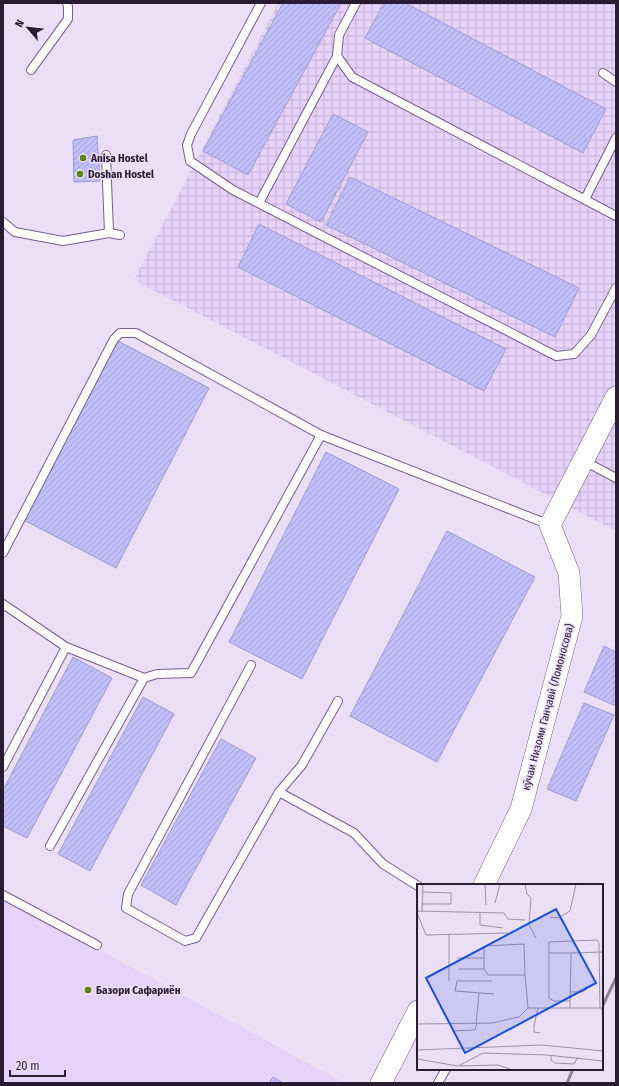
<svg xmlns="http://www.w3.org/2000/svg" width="619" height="1086" font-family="'Fira Sans Condensed',sans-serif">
  <defs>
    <pattern id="industrial-grid" width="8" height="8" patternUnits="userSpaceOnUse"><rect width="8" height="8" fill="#e6d3fa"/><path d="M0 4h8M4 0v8" fill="none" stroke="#c5b5d7"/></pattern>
    <pattern id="building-hatch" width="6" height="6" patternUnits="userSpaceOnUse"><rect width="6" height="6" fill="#c1bef9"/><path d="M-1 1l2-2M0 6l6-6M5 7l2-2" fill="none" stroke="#a6a3d6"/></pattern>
  </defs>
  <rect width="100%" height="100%" fill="#eadff7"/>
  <polygon fill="#e6d3fa" points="3,897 344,1083 3,1083"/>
  <polygon fill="url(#industrial-grid)" points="278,3 616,3 616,531 134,280"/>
  <g fill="url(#building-hatch)" stroke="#9f9cd5">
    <polygon points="283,3 341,3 248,175 203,151"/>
    <polygon points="384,3 405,3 606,109 583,153 365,38"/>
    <polygon points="333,114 368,132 321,222 286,204"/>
    <polygon points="97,136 100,181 74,182 73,140"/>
    <polygon points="350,177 579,288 555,337 326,225"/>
    <polygon points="259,224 506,349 484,391 238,267"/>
    <polygon points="114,339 209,388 116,568 22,519"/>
    <polygon points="326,452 399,489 302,679 229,642"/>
    <polygon points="447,531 535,577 437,762 350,716"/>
    <polygon points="604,646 616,652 616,706 584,692"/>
    <polygon points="73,657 112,678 27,838 3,826 3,790"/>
    <polygon points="143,697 174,714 90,871 58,854"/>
    <polygon points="584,703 614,715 576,801 547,789"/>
    <polygon points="221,739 256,758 176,905 141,885"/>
    <polygon points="273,1077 283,1083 269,1083"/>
  </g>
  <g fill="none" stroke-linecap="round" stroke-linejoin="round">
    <g stroke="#785e91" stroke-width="10">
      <g id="service">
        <polyline points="261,3 191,134 187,145 190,161 233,190 556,356 574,354 591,335 616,288"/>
        <polyline points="356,3 339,35 337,56 352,77 616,216"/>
        <polyline points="31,70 68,19 68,7 67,3"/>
        <polyline points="603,73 616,82"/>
        <polyline points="106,155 109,233"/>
        <polyline points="585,199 616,138"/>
        <polyline points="259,203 337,56"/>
        <polyline points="3,222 15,232 63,241 109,233 120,235"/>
        <polyline points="584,461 616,478"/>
        <polyline points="3,553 114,339 120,333 136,333 321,435"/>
        <polyline points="3,604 66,647 144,678 157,674 191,673 321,435 550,525"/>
        <polyline points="251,665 128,894 126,908 185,941 196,938 279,792 302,765 338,701"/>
        <polyline points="3,767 66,647"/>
        <polyline points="279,792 354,833 383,864 418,886"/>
        <polyline points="50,846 144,678"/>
        <polyline points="3,895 97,945"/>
        <polyline points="438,1083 446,1069"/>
      </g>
    </g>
    <g stroke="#785e91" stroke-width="22">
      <g id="tertiary">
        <polyline points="484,885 521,809 572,616 569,573 550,525 616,397"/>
        <polyline points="381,1083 418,1011"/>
      </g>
    </g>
    <use href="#service" stroke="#fff" stroke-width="8"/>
    <use href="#tertiary" stroke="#fff" stroke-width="21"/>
    <g stroke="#8d8299" stroke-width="3">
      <polyline points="602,1007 616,978"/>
      <polyline points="567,1083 573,1069"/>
    </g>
  </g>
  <g fill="#5f8508" stroke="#eadff7" stroke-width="1.5">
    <circle cx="83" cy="158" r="4"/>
    <circle cx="80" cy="174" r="4"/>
    <circle cx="88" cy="990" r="4"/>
  </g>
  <g text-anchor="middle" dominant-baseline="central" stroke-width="3" stroke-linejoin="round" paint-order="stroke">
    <g font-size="11" font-weight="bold" fill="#271c32" stroke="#eadff7" text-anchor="start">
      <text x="91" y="158">Anisa Hostel</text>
      <text x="88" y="174">Doshan Hostel</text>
      <text x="96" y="990">Базори Сафариён</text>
    </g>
    <g font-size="11" fill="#271c32" stroke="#eadff7">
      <text transform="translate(548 707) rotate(-75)">кӯчаи Низоми Ганҷавӣ (Ломоносова)</text>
    </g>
  </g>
  <g transform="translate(417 884)">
    <rect width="186" height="186" fill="#eadff7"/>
    <path fill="none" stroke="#9c91a8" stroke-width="1" d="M68,0L69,21M108,0L110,10L114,14L112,41L119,54M78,19L83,0M5,20H34V9L6,8M0,27L87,29L91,35L108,36M5,27L6,0M0,29L9,51L91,49M63,29V41L86,44M133,33L141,34L153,27L159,0M132,69H154M40,74H66M41,85H67M108,91L107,60L67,62V85L71,91H108L111,124M32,97V50M75,97H40L38,107L77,110M153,108H165L169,106V102M153,117H137L132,114V58L180,56L182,59L183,124M121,124L117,142V148L123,149M153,124L154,69L186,68M185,124L186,146M0,140L75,139L102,133L111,124H186M59,140L62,109M35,147L58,146L60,140M0,166L125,161L186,167M134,171V176L138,179L157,180L161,173M0,175L41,182L66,169L130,171L186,177M43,182L81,181L96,186"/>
    <path fill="#1d4ed8" fill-opacity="0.15" stroke="#1d4ed8" stroke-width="2" d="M139,25L179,99L48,169L9,94Z"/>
    <rect width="186" height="186" fill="none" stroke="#271c32" stroke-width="2"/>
  </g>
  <rect width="619" height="1086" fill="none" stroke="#271c32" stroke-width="8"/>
  <g transform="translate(28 28) rotate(298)" stroke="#eadff7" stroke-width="3" paint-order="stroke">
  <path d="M0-3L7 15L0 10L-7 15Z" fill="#271c32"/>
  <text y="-6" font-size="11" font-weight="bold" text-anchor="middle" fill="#271c32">N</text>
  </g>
  <path d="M10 1070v6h55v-6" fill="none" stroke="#271c32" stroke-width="2"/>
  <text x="16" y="1070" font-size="12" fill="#271c32" stroke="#eadff7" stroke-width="3" paint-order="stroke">20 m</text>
</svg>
